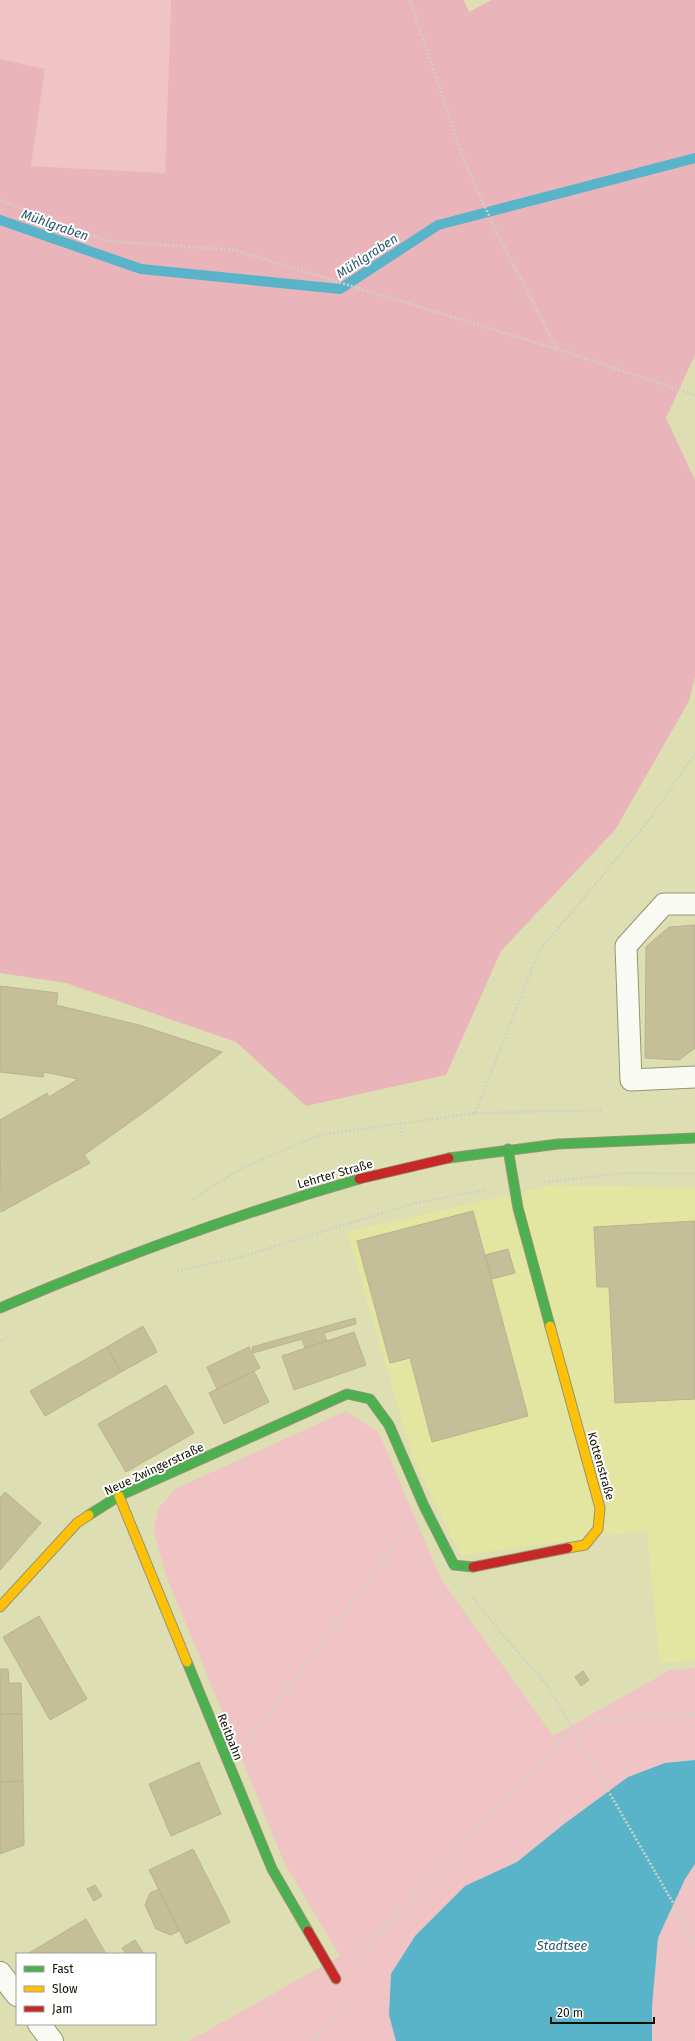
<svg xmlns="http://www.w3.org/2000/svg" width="695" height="2041" font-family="'Fira Sans',sans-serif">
  <rect width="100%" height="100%" fill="#dddfb3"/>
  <polygon fill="#e2e6a0" points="553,1185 695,1188 695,1660 660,1663 647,1530 461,1555 413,1458 347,1232"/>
  <g fill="#f0c3c4">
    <polygon points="0,0 171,0 165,173 31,166 45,69 0,59"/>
    <polygon points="346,1411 379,1433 441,1579 553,1736 670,1670 695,1668 695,2041 189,2041 340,1956 285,1864 165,1573 154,1531 158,1509 175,1489"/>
  </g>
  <polygon fill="#e9b5ba" points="171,0 464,0 469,12 492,0 695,0 695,355 666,418 695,480 695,676 689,701 615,830 501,951 446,1075 306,1106 236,1042 66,983 0,973 0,59 45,69 31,166 165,173"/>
  <polygon fill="#59b4ca" points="695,1760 695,1864 685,1879 658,1938 652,2006 652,2041 396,2041 389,2015 391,1974 415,1936 465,1886 517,1862 564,1824 628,1777 665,1763"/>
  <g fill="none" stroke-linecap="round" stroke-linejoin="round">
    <polyline stroke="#59b4ca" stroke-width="10" points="0,220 141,269 340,289 438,225 695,158"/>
  </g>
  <g fill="#c4bf98" stroke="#b8b390">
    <polygon points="695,925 695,1048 679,1060 645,1058 646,947 669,927"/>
    <polygon points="0,986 58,993 56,1005 139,1025 222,1052 154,1105 84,1155 90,1163 1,1212 0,1120 47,1093 49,1097 78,1079 44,1072 43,1077 0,1072"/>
    <polygon points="473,1211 528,1416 432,1442 410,1358 390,1363 357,1241"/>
    <polygon points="695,1221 695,1399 615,1403 609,1287 597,1287 594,1227"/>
    <polygon points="508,1249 515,1273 492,1279 485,1255"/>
    <polygon points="355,1318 356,1324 324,1333 327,1341 305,1348 302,1339 253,1353 252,1347"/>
    <polygon points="143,1326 157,1352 121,1372 107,1347"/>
    <polygon points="354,1332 366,1365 294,1390 282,1356"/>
    <polygon points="107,1347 121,1372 45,1416 30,1391"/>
    <polygon points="249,1347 260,1368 217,1389 207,1367"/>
    <polygon points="254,1371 269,1402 224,1424 209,1393"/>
    <polygon points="166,1385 194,1433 126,1472 98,1424"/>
    <polygon points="5,1492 41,1523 0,1570 0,1498"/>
    <polygon points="39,1616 87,1699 50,1720 3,1637"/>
    <polygon points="0,1669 8,1669 9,1683 21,1683 22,1714 0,1714"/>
    <polygon points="583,1671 589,1680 581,1686 575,1677"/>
    <polygon points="0,1714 22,1714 23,1781 0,1782"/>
    <polygon points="199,1762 221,1814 171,1836 149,1784"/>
    <polygon points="23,1781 24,1845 0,1854 0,1782"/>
    <polygon points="193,1849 230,1922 186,1944 149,1870"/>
    <polygon points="95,1885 102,1896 94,1901 87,1889"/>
    <polygon points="159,1889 179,1931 171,1935 156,1929 145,1905 150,1893"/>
    <polygon points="86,1919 106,1954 27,1954"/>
    <polygon points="135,1940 144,1954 126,1954 122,1948"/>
  </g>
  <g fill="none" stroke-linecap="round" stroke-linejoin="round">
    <g stroke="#949572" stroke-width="23">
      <polyline id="lane" points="695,904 664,904 626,946 631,1080 695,1077"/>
    </g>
    <g stroke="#949572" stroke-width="24">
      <g id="street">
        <polyline points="0,1973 17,1995"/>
        <polyline points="39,2024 52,2041"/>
      </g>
    </g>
    <g stroke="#949572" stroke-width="11">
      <g id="fast">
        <polyline points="508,1149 518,1208 550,1326"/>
        <polyline points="449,1158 558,1144 695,1138"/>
        <path d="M0,1308C117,1258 237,1214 359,1179"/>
        <polyline points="89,1515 119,1496 347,1394 370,1399 389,1425 424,1506 454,1565 473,1567"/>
        <polyline points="187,1662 272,1869 308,1931"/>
      </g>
    </g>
    <g stroke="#949572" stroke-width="11">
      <g id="slow">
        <polyline points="550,1326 600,1508 598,1529 585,1545 568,1548"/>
        <polyline points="119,1496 187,1662"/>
        <polyline points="0,1607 77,1523 89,1515"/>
      </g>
    </g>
    <g stroke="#949572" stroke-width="11">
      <g id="jam">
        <polyline points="359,1179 449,1158"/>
        <polyline points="473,1567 568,1548"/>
        <polyline points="308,1931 336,1979"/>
      </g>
    </g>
    <g stroke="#d0d1c3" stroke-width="2.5" stroke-dasharray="2 2" stroke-linecap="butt">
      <polyline points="410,0 464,161 497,233 557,349 695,395"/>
      <polyline points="0,200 107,241 234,250 557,349"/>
      <polyline points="475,1113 539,951 646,824 695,754"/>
      <polyline points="400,1123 403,1138"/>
      <polyline points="544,1182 625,1173 695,1174"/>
      <polyline points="193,1199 242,1168 319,1135 475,1113 603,1110"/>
      <polyline points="177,1271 241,1257 415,1203 485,1190"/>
      <polyline points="0,1341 9,1337"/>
      <polyline points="695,1714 614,1718 572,1728 695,1941"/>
      <polyline points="251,1738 405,1532"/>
      <polyline points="357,1956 572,1728 547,1685 479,1607 473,1597"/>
      <polyline points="314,2041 342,2009"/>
    </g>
    <use href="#lane" stroke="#fafaf4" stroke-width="21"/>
    <use href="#street" stroke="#fafaf4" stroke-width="22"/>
    <use href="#fast" stroke="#4caf50" stroke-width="9"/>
    <use href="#slow" stroke="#ffc107" stroke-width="9"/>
    <use href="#jam" stroke="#c62828" stroke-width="9"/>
  </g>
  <g text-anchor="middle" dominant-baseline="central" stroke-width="4" stroke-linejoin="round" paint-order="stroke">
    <g font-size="12" fill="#110" stroke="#fff">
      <text transform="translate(335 1174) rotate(-16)">Lehrter Straße</text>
      <text transform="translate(601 1466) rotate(74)">Kottenstraße</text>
      <text transform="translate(154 1469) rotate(-25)">Neue Zwingerstraße</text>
      <text transform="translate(230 1737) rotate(68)">Reitbahn</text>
    </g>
    <g font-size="13" font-style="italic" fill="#29586e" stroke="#fff">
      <text transform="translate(55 225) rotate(19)">Mühlgraben</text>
      <text transform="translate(367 256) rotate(-33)">Mühlgraben</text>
      <text x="562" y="1945">Stadtsee</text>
    </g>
  </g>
  <rect x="16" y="1953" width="140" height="72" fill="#ffffff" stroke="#a0a099"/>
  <rect x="24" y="1966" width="20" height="6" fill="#4caf50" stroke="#a0a099"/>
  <text x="52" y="1973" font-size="12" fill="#111100">Fast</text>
  <rect x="24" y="1986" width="20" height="6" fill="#ffc107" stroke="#a0a099"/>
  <text x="52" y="1993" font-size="12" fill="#111100">Slow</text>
  <rect x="24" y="2006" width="20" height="6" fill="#c62828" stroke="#a0a099"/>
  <text x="52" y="2013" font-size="12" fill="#111100">Jam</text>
  <path d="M551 2017v6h103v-6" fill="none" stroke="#111100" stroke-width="2"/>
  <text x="557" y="2017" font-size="12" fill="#111100" stroke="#ffffff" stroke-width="3" paint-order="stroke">20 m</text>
</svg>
